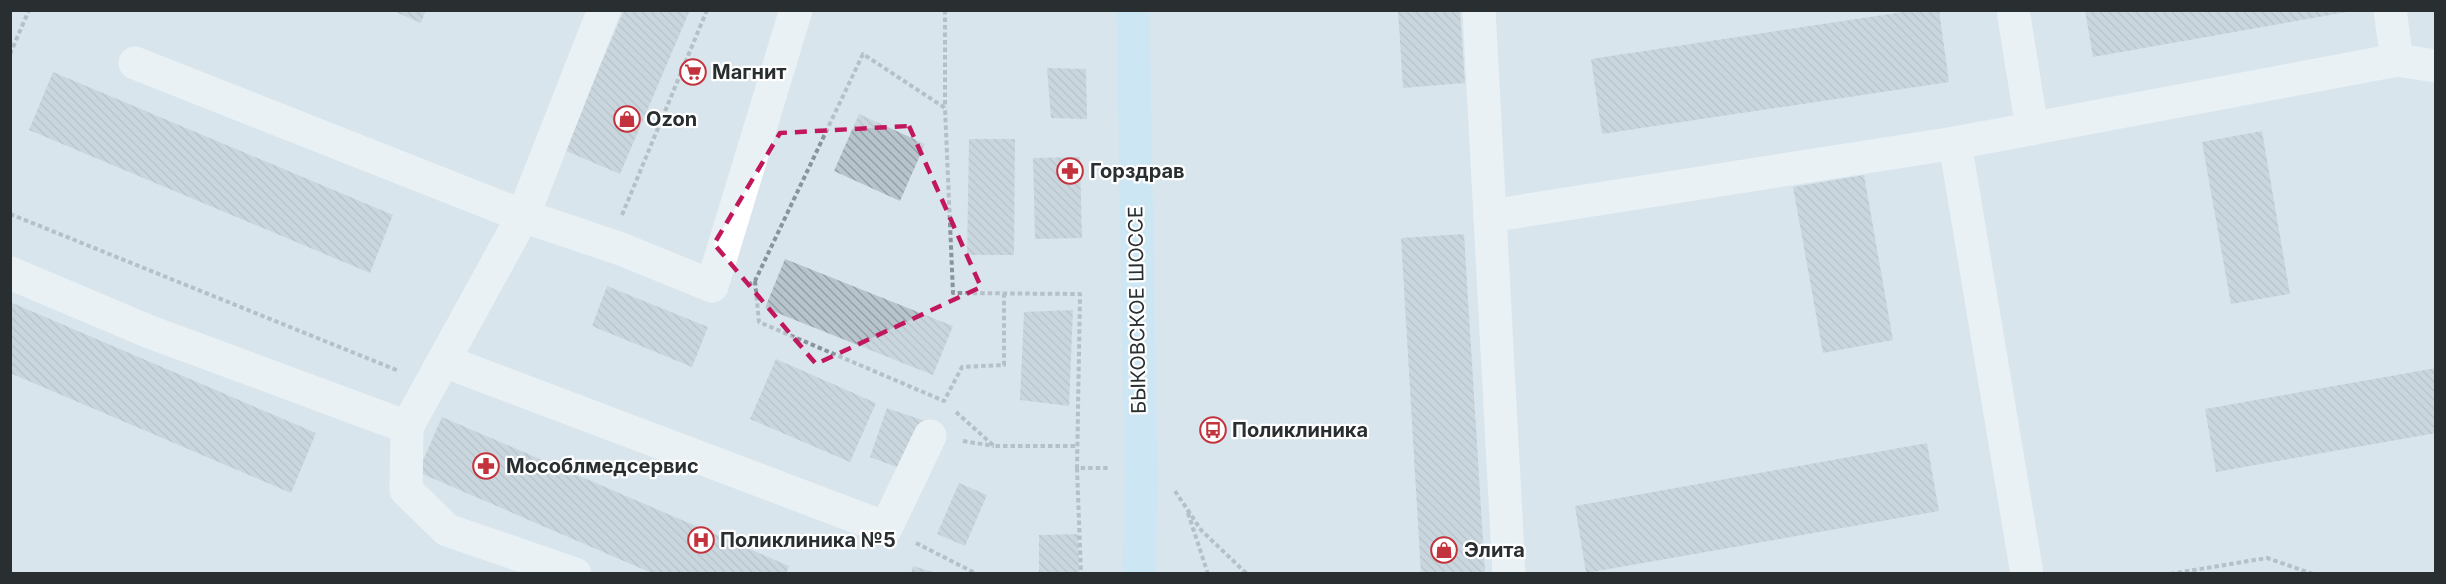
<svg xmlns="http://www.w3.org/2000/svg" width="2446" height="584" font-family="Inter,sans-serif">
  <defs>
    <pattern id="building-back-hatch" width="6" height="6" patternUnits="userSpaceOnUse" patternTransform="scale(1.5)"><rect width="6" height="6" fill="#b7c4cc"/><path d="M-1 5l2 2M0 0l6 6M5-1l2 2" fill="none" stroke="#95a0a6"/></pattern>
  </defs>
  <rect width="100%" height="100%" fill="#d8e5ed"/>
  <g fill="url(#building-back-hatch)">
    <polygon points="391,10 426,10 421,23"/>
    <polygon points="624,10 690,10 620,174 564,150"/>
    <polygon points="1398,10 1460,10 1465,83 1403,88"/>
    <polygon points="1916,10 1939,10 1949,82 1602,134 1591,59"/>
    <polygon points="2085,10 2347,10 2347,12 2093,57"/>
    <polygon points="1047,68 1086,69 1087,119 1051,118"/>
    <polygon points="53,72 393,215 370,273 29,130"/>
    <polygon points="859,114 925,144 900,201 834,171"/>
    <polygon points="2262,131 2290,294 2231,304 2202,142"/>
    <polygon points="969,139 1015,139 1014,255 967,255"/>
    <polygon points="1080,157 1082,238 1035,239 1033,158"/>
    <polygon points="1864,175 1893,340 1823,353 1793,187"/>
    <polygon points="1464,234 1485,573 1421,574 1401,238"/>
    <polygon points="785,259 953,326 933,375 765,308"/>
    <polygon points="607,286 708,327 692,367 592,326"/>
    <polygon points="10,302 316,433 291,493 10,373"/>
    <polygon points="1073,310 1069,406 1020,400 1024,312"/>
    <polygon points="776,359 876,403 850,462 750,419"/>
    <polygon points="2436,368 2436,433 2216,472 2205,409"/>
    <polygon points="887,408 925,421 907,471 870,457"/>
    <polygon points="442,417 789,566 786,574 654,574 418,472"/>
    <polygon points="1927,443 1939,511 1586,573 1575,506"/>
    <polygon points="959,483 987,495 965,546 937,534"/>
    <polygon points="1078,534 1079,574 1039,574 1039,535"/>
    <polygon points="913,566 937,573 937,574 911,574"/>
  </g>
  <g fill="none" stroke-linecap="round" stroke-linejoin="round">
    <g stroke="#8a9399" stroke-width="4" stroke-dasharray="4.5 3" stroke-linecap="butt">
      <polyline points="945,10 945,108"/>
      <polyline points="10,54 29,10"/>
      <polyline points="10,214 399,371"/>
      <polyline points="622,215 707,10"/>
      <polyline points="755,281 759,322 944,401 962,367 1004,365 1004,294"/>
      <polyline points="748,285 755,281 863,54 945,108 953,293 1080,294 1077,468 1109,468"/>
      <polyline points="956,412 994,446 1078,446"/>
      <polyline points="963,441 994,446"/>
      <polyline points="1077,468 1081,574"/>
      <polyline points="1175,491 1201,530 1247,574"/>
      <polyline points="1188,513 1208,574"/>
      <polyline points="916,543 977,574"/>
      <polyline points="2170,574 2267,558 2313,574"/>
    </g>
    <g stroke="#fff" stroke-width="33">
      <polyline points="1479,10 1509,574"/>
      <polyline points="2013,10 2032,129"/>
      <polyline points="2390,10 2397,60"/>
      <polyline points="135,63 523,216 604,10"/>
      <polyline points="1955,143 2027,574"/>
      <polyline points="1490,216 1955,143 2397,60 2436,66"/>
      <polyline points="10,273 150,332 407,427 523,216 621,249 712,286 796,10"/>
      <polyline points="444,361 886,528 930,436"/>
      <polyline points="407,427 406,490 447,530 575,574"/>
    </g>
    <polyline stroke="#bfe6fb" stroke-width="33" points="1133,10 1141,477 1139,574"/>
  </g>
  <path d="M0 0H2446V584H0ZM909,126L981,287L816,364L714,244L780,133Z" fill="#d8e5ed" fill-opacity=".55" fill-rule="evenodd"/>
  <path fill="none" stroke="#c2185b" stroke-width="4.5" stroke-dasharray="12 8" stroke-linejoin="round" d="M909,126L981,287L816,364L714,244L780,133Z"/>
  <defs>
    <g id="supermarket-ring" transform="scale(1.35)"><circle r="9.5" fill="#fff" stroke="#c3333d" stroke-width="1.5"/><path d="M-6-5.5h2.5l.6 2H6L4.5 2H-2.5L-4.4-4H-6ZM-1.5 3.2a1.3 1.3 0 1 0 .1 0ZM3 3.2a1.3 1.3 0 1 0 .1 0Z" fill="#c3333d"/></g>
    <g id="shop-ring" transform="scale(1.35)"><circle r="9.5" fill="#fff" stroke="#c3333d" stroke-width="1.5"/><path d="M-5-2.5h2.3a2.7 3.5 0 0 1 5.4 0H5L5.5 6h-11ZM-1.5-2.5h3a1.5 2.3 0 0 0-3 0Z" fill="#c3333d"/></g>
    <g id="pharmacy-ring" transform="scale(1.35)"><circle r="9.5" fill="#fff" stroke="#c3333d" stroke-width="1.5"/><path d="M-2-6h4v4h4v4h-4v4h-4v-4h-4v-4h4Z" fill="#c3333d"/></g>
    <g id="bus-ring" transform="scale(1.35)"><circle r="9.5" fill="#fff" stroke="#c3333d" stroke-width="1.5"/><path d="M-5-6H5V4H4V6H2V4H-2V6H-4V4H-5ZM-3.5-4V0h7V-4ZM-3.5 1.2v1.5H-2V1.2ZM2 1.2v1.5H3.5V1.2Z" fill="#c3333d"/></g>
    <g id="hospital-ring" transform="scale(1.35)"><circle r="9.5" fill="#fff" stroke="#c3333d" stroke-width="1.5"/><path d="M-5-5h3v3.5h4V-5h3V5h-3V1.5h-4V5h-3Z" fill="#c3333d"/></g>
  </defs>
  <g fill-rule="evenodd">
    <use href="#supermarket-ring" x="693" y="72"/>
    <use href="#shop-ring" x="627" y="119"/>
    <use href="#pharmacy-ring" x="1070" y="171"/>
    <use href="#bus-ring" x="1213" y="430"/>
    <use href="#pharmacy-ring" x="486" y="466"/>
    <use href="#hospital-ring" x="701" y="540"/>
    <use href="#shop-ring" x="1444" y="550"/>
  </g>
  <g text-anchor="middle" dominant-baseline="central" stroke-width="4.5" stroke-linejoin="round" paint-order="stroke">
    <g font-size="20" font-weight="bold" fill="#292e31" stroke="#fff" text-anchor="start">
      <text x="712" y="72">Магнит</text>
      <text x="646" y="119">Ozon</text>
      <text x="1090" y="171">Горздрав</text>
      <text x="1232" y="430">Поликлиника</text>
      <text x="506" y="466">Мособлмедсервис</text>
      <text x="720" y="540">Поликлиника №5</text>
      <text x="1464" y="550">Элита</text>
    </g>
    <g font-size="20" fill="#292e31" stroke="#fff">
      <text transform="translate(1137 310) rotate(-91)">БЫКОВСКОЕ ШОССЕ</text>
    </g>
  </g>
  <rect width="2446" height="584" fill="none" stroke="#292e31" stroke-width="24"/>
</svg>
